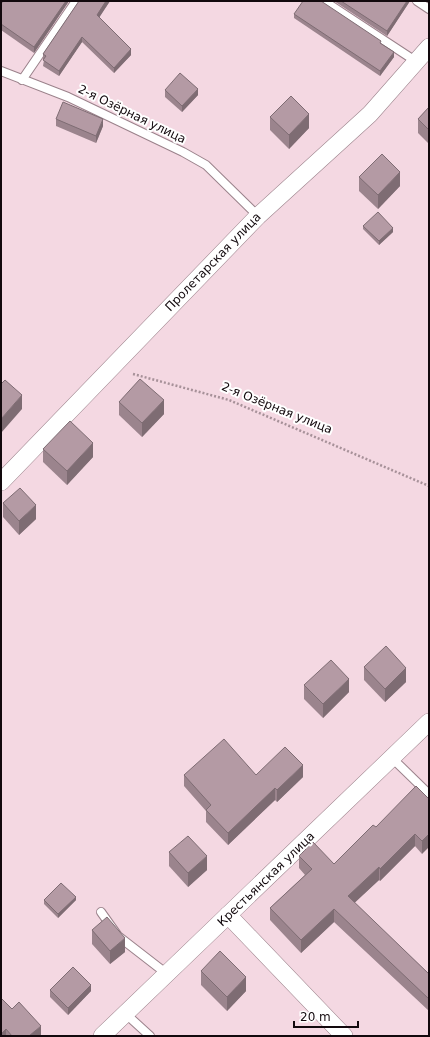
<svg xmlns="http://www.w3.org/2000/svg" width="430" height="1037" font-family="'DejaVu Sans',sans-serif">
  <rect width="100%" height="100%" fill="#f4d8e2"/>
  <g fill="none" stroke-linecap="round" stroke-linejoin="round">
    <g stroke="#9b828b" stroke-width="10">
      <g id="lane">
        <polyline points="324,1 417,62"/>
        <polyline points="417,1 429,9"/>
        <polyline points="1,2 2,1"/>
        <polyline points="1,71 68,97 183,152 206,165 258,216"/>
        <polyline points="22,80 76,1"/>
        <polyline points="392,758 429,794"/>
        <polyline points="101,912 118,936 167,974"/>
        <polyline points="126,1014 150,1036"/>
      </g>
    </g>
    <g stroke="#9b828b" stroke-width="18">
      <g id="street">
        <polyline points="1,482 258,216 370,114 429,47"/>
        <polyline points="228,915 344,1036"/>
        <polyline points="102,1036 429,722"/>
      </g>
    </g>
    <polyline stroke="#a79199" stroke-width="2.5" stroke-dasharray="2 2" stroke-linecap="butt" points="133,374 229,400 429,486"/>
    <use href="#lane" stroke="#fff" stroke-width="8"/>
    <use href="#street" stroke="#fff" stroke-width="17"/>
  </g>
  <g fill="#9b848d">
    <polygon points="69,1 34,53 1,30 1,2"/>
    <polygon points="79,1 110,1 99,17 131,55 114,73 82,42 59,76 43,66 44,60 43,59 43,54"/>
    <polygon points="334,1 410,1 387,36"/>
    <polygon points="294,14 381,44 394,57 380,76 294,18"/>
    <polygon points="165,90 198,95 182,112 165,97"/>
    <polygon points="429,107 429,144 418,133 418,119"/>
    <polygon points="270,117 309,128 289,149 270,130"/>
    <polygon points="56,119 103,126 96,143 56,126"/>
    <polygon points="359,177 400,186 378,209 359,191"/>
    <polygon points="363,226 393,232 379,245 363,229"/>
    <polygon points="119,402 164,414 142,437 119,415"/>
    <polygon points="43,449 93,457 67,485 43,462"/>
    <polygon points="3,503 36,519 19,535 3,517"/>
    <polygon points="364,667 406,682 385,702 364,680"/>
    <polygon points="304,685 349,692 323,718 304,699"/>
    <polygon points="184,775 256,775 303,777 277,802 275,800 228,845 206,822 206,811 184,786"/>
    <polygon points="429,799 422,854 415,846 380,881 379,880 354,903 429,974 429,1011 334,922 301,953 270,920 270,908 305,875 299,868 299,856 334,864 376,827"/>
    <polygon points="169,852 207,870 188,887 169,866"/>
    <polygon points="44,900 76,900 58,918 44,904"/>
    <polygon points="92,930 125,952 110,964 92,944"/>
    <polygon points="201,971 246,991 227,1011 201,985"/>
    <polygon points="50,990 91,991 68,1015 50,997"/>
    <polygon points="12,1009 41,1036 1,1036"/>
  </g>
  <g fill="#7e6c73">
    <polygon points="66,1 69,1 34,53 34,47"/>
    <polygon points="106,1 110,1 97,21 97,15"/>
    <polygon points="407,1 410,1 387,36 387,31"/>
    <polygon points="82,37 82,42 59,76 59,71"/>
    <polygon points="131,49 131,55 114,73 114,68"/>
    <polygon points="394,52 394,57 380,76 380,71"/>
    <polygon points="198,89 198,95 182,112 182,106"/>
    <polygon points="309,114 309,128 289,149 289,135"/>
    <polygon points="103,119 103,126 96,143 96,136"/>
    <polygon points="400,172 400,186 378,209 378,195"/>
    <polygon points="393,228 393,232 379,245 379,241"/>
    <polygon points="22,395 22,409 1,433 1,419"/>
    <polygon points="164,400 164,414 142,437 142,423"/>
    <polygon points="93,443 93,457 67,485 67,471"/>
    <polygon points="36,505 36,519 19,535 19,521"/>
    <polygon points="406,668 406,682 385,702 385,689"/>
    <polygon points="349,679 349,692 323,718 323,704"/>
    <polygon points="303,765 303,777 277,802 277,790"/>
    <polygon points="275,788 275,800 228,845 228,833"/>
    <polygon points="415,834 415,846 380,881 380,869"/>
    <polygon points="429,834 429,847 422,854 422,841"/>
    <polygon points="207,856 207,870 188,887 188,873"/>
    <polygon points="379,867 379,880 348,909 348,896"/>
    <polygon points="76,897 76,900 58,918 58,914"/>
    <polygon points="334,909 334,922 301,953 301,940"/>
    <polygon points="125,938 125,952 110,964 110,951"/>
    <polygon points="246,977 246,991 227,1011 227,997"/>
    <polygon points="91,985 91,991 68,1015 68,1008"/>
    <polygon points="41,1026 41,1036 29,1036"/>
    <polygon points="6,1029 6,1036 1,1036 1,1034"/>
  </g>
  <g fill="#b49aa4" stroke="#7e6c73">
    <polygon points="4,1 66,1 34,47 1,24 1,2 3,2"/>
    <polygon points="79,1 106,1 97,15 131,49 114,68 82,37 59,71 43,60 46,56 43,54"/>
    <polygon points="303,1 321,1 381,41 380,43 394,52 380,71 294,14"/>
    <polygon points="341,1 407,1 387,31"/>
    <polygon points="180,73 198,89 182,106 165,90"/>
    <polygon points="291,96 309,114 289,135 270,117"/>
    <polygon points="63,102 103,119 96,136 56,119"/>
    <polygon points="429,107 429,130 418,119"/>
    <polygon points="382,154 400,172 378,195 359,177"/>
    <polygon points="378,212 393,228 379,241 363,226"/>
    <polygon points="140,379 164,400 142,423 119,402"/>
    <polygon points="5,380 22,395 1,419 1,384"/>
    <polygon points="70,421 93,443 67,471 43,449"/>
    <polygon points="20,488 36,505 19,521 3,503"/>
    <polygon points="386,646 406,668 385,689 364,667"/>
    <polygon points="331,660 349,679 323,704 304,685"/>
    <polygon points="224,739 256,775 285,747 303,765 277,790 275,788 228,833 206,810 211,805 184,775"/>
    <polygon points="416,786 429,799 429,834 422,841 415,834 380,869 379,867 348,896 429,974 429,999 334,909 301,940 270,908 312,869 299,856 313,842 334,864 373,825 376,827"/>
    <polygon points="188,836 207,856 188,873 169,852"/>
    <polygon points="61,883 76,897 58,914 44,900"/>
    <polygon points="107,917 125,938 110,951 92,930"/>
    <polygon points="220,951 246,977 227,997 201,971"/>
    <polygon points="73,967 91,985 68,1008 50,990"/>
    <polygon points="1,998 12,1009 19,1002 41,1026 29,1036 12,1036 6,1029 1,1034"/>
  </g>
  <g text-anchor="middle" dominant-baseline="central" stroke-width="4" stroke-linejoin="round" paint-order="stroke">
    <g font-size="12" fill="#12090d" stroke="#fff">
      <text transform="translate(132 114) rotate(26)">2-я Озёрная улица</text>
      <text transform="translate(213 262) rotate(-46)">Пролетарская улица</text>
      <text transform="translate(277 408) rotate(22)">2-я Озёрная улица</text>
      <text transform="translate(266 879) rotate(-44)">Крестьянская улица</text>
    </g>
  </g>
  <rect width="430" height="1037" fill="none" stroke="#12090d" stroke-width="4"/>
  <path d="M294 1021v6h64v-6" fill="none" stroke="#12090d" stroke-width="2"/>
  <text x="300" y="1021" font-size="12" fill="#12090d" stroke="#ffffff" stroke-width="3" paint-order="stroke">20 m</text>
</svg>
